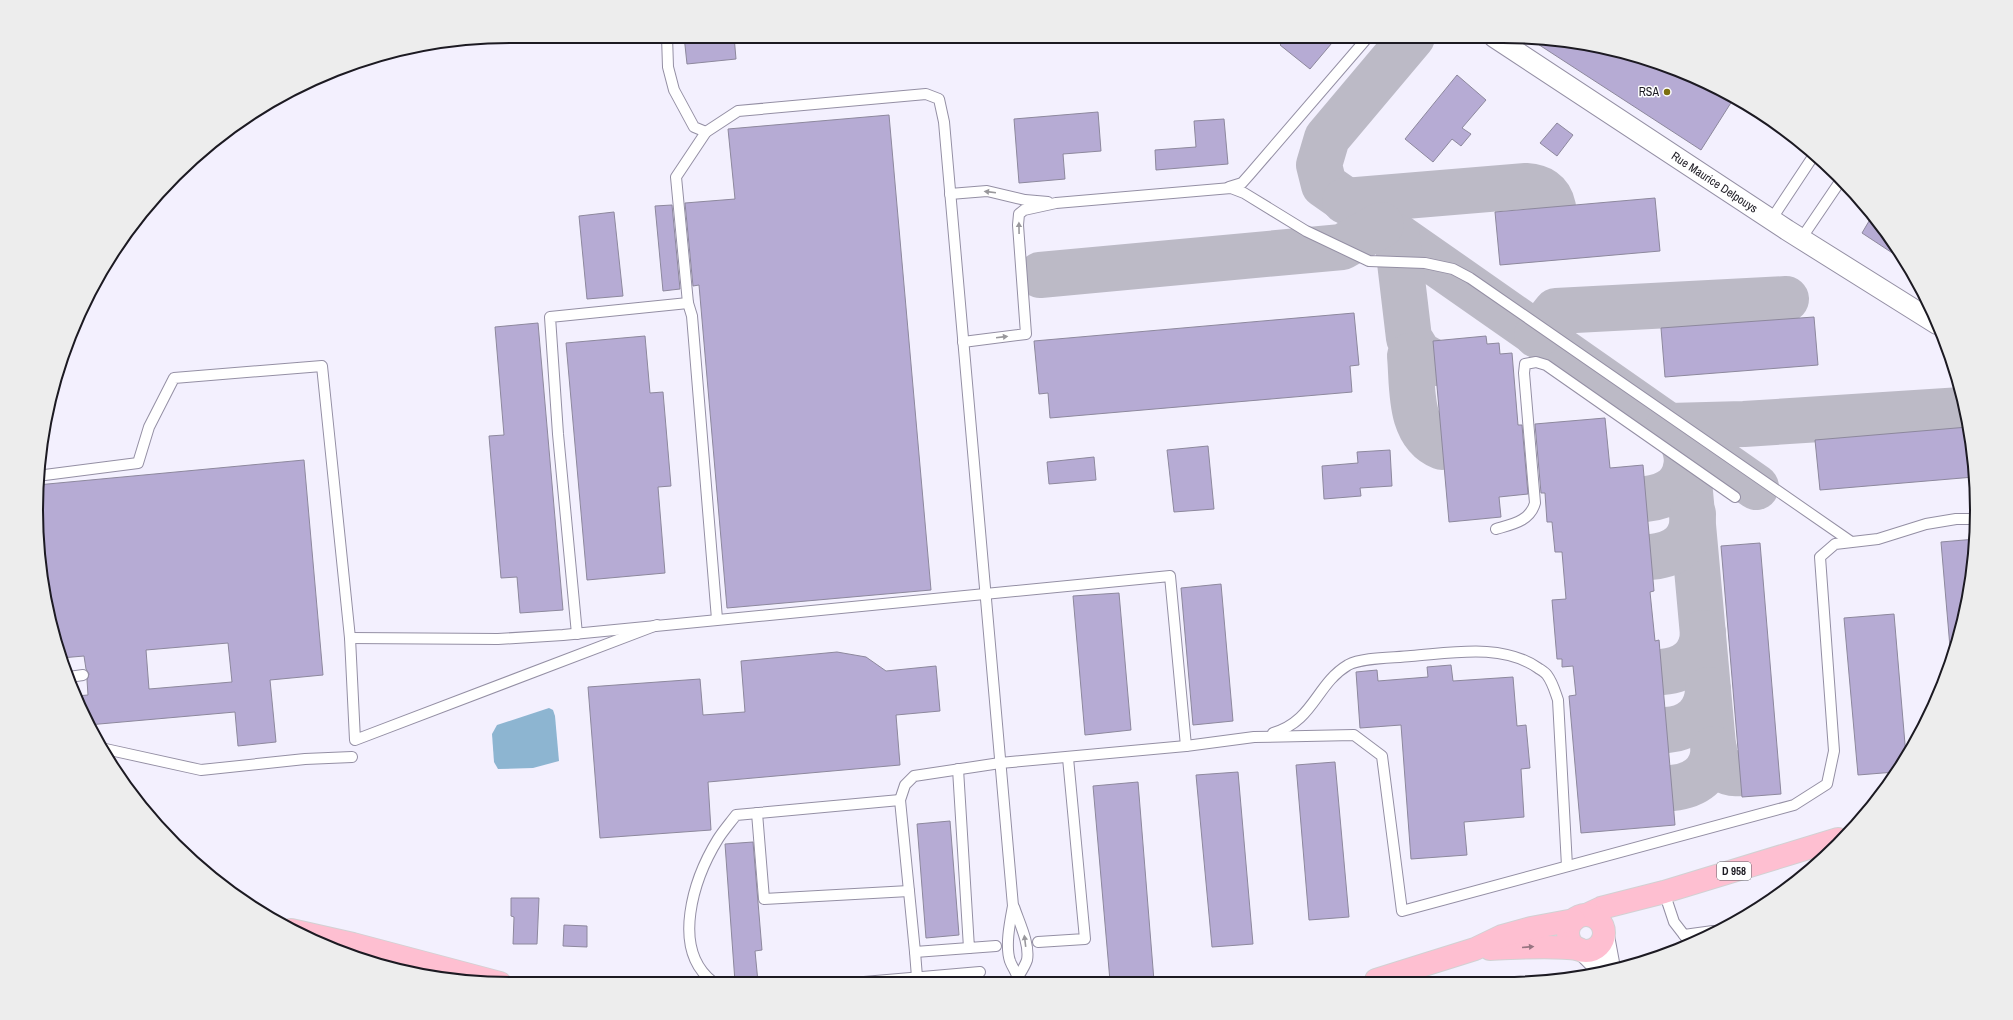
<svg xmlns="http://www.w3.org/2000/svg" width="2013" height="1020" font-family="'Archivo Narrow',sans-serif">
  <rect width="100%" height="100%" fill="#f3f0fe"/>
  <polygon fill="#8db5d1" points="549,708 553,710 555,716 559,761 533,768 498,769 494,762 492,734 497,725"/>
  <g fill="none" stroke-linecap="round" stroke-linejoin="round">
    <g stroke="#bcbac6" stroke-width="46">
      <polyline points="1412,37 1327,138 1319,165 1324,185 1756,487"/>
      <path d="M1345,201L1526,186C1540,187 1550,192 1553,207"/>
      <polyline points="1397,237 1409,338 1419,354 1435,363"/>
      <polyline points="1040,275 1342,247 1381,225"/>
      <polyline points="1537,335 1556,311 1786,299"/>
      <path d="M1410,356C1413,387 1408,433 1442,447"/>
      <path d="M1669,426C1681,436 1685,444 1687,459L1714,756C1719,768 1727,775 1740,773"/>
      <polyline points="1669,426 1744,424 1962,410"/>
      <path d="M1646,499C1671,496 1686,485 1687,459"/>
      <path d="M1651,557C1678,554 1693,542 1693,514"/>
      <path d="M1662,672C1685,670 1702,658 1703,633"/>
      <path d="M1667,730C1690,728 1707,715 1708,690"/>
      <path d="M1672,788C1695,786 1712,774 1714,749"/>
    </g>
  </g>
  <g fill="#b6abd4" stroke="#8d889d" fill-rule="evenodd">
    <polygon points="684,36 734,36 736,59 687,64"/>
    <polygon points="1287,37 1337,37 1310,69 1280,45"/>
    <polygon points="1527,37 1625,52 1712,85 1734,98 1701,150"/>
    <polygon points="1457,75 1486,100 1462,128 1471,134 1461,146 1452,139 1433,162 1405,139"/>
    <polygon points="1098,112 1101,151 1063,154 1065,179 1019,183 1014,119"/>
    <polygon points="889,115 931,590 727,608 699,285 693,286 685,203 735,199 728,129"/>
    <polygon points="1224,119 1228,164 1156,170 1155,150 1196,147 1194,121"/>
    <polygon points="1557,123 1573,135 1557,156 1540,143"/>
    <polygon points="1655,198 1660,251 1500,265 1495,212"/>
    <polygon points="672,205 680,289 663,291 655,206"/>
    <polygon points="614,212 623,296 587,299 579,216"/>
    <polygon points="1872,216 1903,259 1903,260 1862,233"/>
    <polygon points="1354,313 1359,365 1350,366 1352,392 1050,418 1048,393 1039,394 1034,341"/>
    <polygon points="1814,317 1818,365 1665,377 1661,328"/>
    <polygon points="538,323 563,610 520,613 517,577 501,578 489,436 504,435 495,327"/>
    <polygon points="645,336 650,393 663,392 671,486 658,487 665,573 587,580 566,343"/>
    <polygon points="1486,336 1487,344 1499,343 1500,354 1512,353 1518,425 1522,425 1528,494 1499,497 1501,517 1449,522 1433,341"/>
    <polygon points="1605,418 1610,468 1643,465 1654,591 1650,592 1655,641 1659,640 1675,825 1581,833 1569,696 1576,695 1573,666 1562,667 1562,659 1557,659 1552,600 1566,599 1562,552 1555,552 1552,522 1547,522 1545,493 1541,493 1535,424"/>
    <polygon points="1968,427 1973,448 1974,477 1820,490 1815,440"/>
    <polygon points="1208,446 1214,509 1174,512 1167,450"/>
    <polygon points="1390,450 1392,486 1360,488 1361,496 1324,499 1322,466 1358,463 1357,452"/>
    <polygon points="1094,457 1096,480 1049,484 1047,462"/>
    <path d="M304,460L323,675L270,680L276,742L238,746L235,712L88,725L76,696L88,695L87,680L89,674L86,669L84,656L61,658L52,633L40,572L37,485ZM228,643L232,682L149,689L146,650Z"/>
    <polygon points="1976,539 1961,632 1951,659 1941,542"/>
    <polygon points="1760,543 1781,794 1742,797 1721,546"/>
    <polygon points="1221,584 1233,721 1193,725 1181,588"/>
    <polygon points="1119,593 1131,730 1085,735 1073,596"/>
    <polygon points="1894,614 1906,756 1895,772 1858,775 1844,618"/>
    <polygon points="837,652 866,657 886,671 936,666 940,711 896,715 900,765 708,782 711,830 600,838 588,687 700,679 703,715 745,712 741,661"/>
    <polygon points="1451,665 1453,681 1513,677 1517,726 1526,725 1530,768 1521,769 1524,817 1464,822 1467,855 1411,859 1401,725 1360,728 1356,672 1377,670 1378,681 1428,677 1427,667"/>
    <polygon points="1335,762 1349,917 1309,920 1296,765"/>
    <polygon points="1238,772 1253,944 1212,947 1196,775"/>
    <polygon points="1138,782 1154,981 1110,981 1093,786"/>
    <polygon points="950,821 959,935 926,938 917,824"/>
    <polygon points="753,842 762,950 755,951 758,982 735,982 725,844"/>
    <polygon points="511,898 539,898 537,944 513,944 514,917 511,916"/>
    <polygon points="564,925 587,926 587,947 563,946"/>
  </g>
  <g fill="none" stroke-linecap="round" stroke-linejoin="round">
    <g stroke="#948fa4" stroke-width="12">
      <g id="service">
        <polyline points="667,36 668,67 674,90 694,127 706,132"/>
        <polyline points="1229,187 1242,183 1250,174 1368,37"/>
        <polyline points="950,194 987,191 1025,200 1048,202"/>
        <polyline points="1771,220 1814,155"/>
        <polyline points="1801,239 1841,180"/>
        <polyline points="963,342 1026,334 1018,225 1019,214 1024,210 1056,203 1231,188 1244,193 1306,231 1369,261 1425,263 1453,269 1470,278 1850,541"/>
        <polyline points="37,476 138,463 149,427 174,378 322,366 350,638 355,740 657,625"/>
        <path d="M1496,529C1513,524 1530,521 1535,503L1524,373L1525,364L1536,362L1546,365L1735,497"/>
        <path d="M717,619L692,316L688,303L676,177L706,132L738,111L926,94L939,99L944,122L1013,906C1010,922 1005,946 1010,961C1013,969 1018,974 1018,981"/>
        <polyline points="577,634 558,434 550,317 688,303"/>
        <polyline points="350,638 498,639 563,635 1170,576 1186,746"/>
        <polyline points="69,677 83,675"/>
        <path d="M1273,733C1314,721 1316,684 1348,665C1363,657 1394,658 1411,656C1452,653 1502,643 1538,668C1541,670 1545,672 1547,675C1553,683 1555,692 1558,700L1567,866"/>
        <polyline points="101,748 201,770 305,759 352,757"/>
        <polyline points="958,769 969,948 996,946"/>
        <polyline points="757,813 764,899 909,891"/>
        <polyline points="1664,892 1674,922 1691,944"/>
        <path d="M1014,907C1019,922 1030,944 1027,960C1025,966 1021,972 1018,977"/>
        <polyline points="1684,935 1713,931"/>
        <polyline points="1038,942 1085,939 1068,758"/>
        <polyline points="969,948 915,952 900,800 905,785 914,776 1000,763 1186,746 1254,737 1354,735 1382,756 1402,911 1794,805 1827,784 1834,751 1820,557 1835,544 1878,539 1926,524 1956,519 1975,519"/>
        <polyline points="915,952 917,977"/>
        <path d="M713,982C670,949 694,878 718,839C723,831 730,823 736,815L900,800"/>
        <polyline points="864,982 980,972"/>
      </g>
    </g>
    <g stroke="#948fa4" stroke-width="22">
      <g id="minor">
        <path id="s1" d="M1494,37L1787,230L1937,324"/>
        <polyline points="1604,936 1610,968"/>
        <polyline points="1582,950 1602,970"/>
      </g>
    </g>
    <g stroke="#d2d1d3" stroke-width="24">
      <g id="primary">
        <polyline points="1586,915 1601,908 1664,892 1838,839"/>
        <circle cx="1586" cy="933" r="18"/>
        <polyline points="291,930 353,944 500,983"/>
        <path d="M1490,949C1520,948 1549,945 1579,949"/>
        <polyline points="1376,980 1475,949 1502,936 1531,928 1574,920"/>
      </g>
    </g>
    <use href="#service" stroke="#fff" stroke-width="10"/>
    <use href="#minor" stroke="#fff" stroke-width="20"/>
    <use href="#primary" stroke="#febfd1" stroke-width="22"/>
  </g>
  <defs><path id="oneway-solid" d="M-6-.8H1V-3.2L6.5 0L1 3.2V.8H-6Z"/></defs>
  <g fill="#99989c">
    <use href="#oneway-solid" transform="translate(990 192) rotate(-173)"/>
    <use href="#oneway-solid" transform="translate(1019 228) rotate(-91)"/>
    <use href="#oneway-solid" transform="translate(1002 337) rotate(-7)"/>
    <use href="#oneway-solid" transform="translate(1025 941) rotate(-97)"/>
  </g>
  <use fill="#987582" href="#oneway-solid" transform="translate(1528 947) rotate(-5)"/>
  <circle fill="#7c6f0e" stroke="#fff" stroke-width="1.5" cx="1667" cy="92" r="4"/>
  <g text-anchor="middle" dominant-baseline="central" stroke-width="3" stroke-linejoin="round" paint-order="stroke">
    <rect fill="#fff" stroke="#605f64" stroke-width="1" x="1717" y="862" width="34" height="18" rx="3"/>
    <g font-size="11" font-weight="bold" fill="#1c1a22">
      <text x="1734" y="871">D 958</text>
    </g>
    <g font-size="12" fill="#1c1a22" stroke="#fff" text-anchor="end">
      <text x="1659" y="92">RSA</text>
    </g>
    <g font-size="12" fill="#1c1a22" stroke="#fff">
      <text stroke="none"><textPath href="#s1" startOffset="264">Rue Maurice Delpouys</textPath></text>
    </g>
  </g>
  <path d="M0 0H2013V1020H0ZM510 43H1503A467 467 0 0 1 1970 510V510A467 467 0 0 1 1503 977H510A467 467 0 0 1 43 510V510A467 467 0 0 1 510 43Z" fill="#ededed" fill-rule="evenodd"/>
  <path fill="none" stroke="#1c1a22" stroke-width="2" d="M510 43H1503A467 467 0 0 1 1970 510V510A467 467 0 0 1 1503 977H510A467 467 0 0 1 43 510V510A467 467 0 0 1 510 43Z"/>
</svg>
